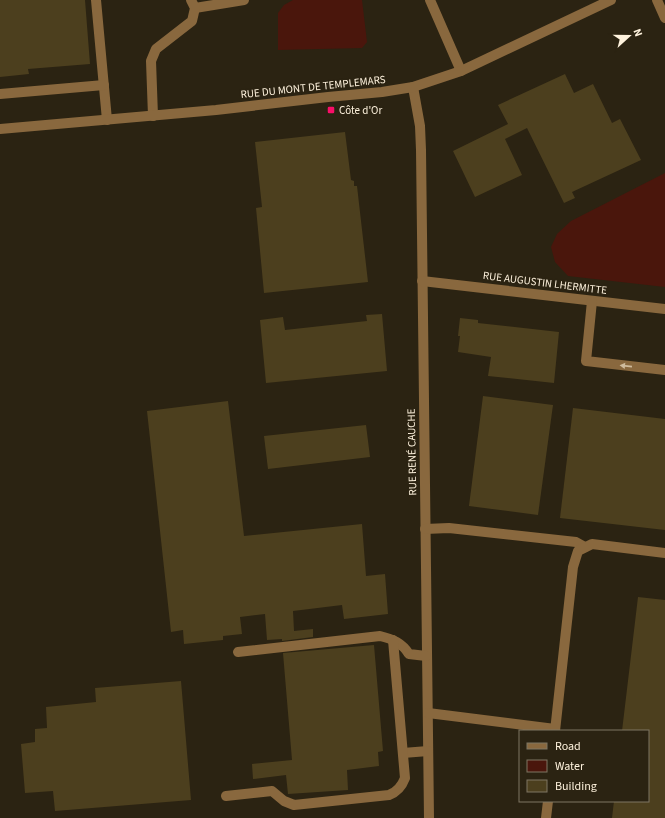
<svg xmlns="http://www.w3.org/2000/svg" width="665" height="818" font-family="'Source Sans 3',sans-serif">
  <rect width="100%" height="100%" fill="#2b2312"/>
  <g fill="#4a160c">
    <polygon points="293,0 362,0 367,42 362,48 278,50 278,13 284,5"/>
    <polygon points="665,173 665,287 568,276 555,262 551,247 557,234 571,221"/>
  </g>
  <g fill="#4c3f1e">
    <polygon points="0,0 85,0 90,64 28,69 29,74 0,77"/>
    <polygon points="565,74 574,93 593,84 612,123 620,119 641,160 572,192 575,198 564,203 527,128 505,139 522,175 475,197 453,151 508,124 498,105"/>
    <polygon points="345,132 351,180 354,181 354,186 357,186 368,282 264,293 256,208 262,207 255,142"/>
    <polygon points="382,314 387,371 266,383 260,320 283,317 285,330 367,321 366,315"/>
    <polygon points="460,318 478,320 478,323 559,332 554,383 488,376 491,357 458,352 460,336 458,336"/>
    <polygon points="483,396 553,405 538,515 469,506"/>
    <polygon points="228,401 244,536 362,524 366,576 385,574 388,614 344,619 342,605 293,611 294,631 313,629 313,637 282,641 282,639 267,640 265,614 240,617 242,634 223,636 223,640 184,644 183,630 171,632 147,411"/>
    <polygon points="573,408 665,419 665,530 560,518"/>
    <polygon points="366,425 370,457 268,469 264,436"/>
    <polygon points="638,597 665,600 665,818 612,818 614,801 648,801 648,731 622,731"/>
    <polygon points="374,645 383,751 378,752 379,766 347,770 348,790 288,794 286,775 253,779 252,764 292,760 283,653"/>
    <polygon points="181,681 191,800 55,811 53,791 25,793 21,744 35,742 35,729 47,728 46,707 96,702 95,688"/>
  </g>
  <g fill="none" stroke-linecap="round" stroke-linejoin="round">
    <g stroke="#89683e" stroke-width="10">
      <polyline points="96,0 107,120"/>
      <polyline points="430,0 461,71"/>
      <polyline points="657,0 665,18"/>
      <polyline points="195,8 244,0"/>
      <polyline points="413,87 420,126 421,150 429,818"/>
      <polyline points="0,94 104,85"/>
      <polyline points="153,116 151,61 156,49 192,21 195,8 191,0"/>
      <polyline points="0,129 216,110 328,97 382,92 413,87 461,71 611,0"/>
      <polyline points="422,281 665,309"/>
      <polyline points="592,301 586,361 665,370"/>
      <polyline points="425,529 449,528 576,542 585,547"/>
      <path d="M238,652L380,636C393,639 402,643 409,654L426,656"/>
      <polyline points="428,713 555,729"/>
      <polyline points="555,731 573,567 578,551 592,544 665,553"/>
      <polyline points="403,753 428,751"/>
      <path d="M226,796L272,791L284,801L294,805L389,795C397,792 402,786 405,778L393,640"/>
      <polyline points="546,818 548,801"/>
    </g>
  </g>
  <defs><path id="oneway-solid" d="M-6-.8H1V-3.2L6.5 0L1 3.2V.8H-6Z"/></defs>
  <use fill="#cfbb9d" href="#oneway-solid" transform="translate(626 366) rotate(-174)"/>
  <rect fill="#f90e68" stroke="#2b2312" stroke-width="1.5" x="327" y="106" width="8" height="8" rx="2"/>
  <g text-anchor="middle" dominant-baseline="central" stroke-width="3.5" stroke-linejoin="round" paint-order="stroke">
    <g font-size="11" fill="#fef2dd" stroke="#2b2312">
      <text transform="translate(313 87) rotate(-6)">RUE DU MONT DE TEMPLEMARS</text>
      <text transform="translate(545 283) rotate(7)">RUE AUGUSTIN LHERMITTE</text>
      <text transform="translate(412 452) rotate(-91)">RUE RENÉ CAUCHE</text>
    </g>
    <g font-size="11" fill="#fef2dd" stroke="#2b2312" text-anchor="start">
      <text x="339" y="110">Côte d'Or</text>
    </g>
  </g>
  <rect x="519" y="730" width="130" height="72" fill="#2b2312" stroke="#7f7663"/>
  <rect x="527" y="743" width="20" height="6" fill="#89683e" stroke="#7f7663"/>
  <text x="555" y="750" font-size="12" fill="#fef2dd">Road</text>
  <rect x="527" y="760" width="20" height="12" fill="#4a160c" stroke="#7f7663"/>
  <text x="555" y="770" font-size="12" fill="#fef2dd">Water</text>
  <rect x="527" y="780" width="20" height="12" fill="#4c3f1e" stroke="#7f7663"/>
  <text x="555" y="790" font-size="12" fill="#fef2dd">Building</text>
  <g transform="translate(629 36) rotate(69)" stroke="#2b2312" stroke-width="3" paint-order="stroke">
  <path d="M0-3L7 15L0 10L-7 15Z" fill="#fef2dd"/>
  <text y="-6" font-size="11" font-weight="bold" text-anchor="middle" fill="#fef2dd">N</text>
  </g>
</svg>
